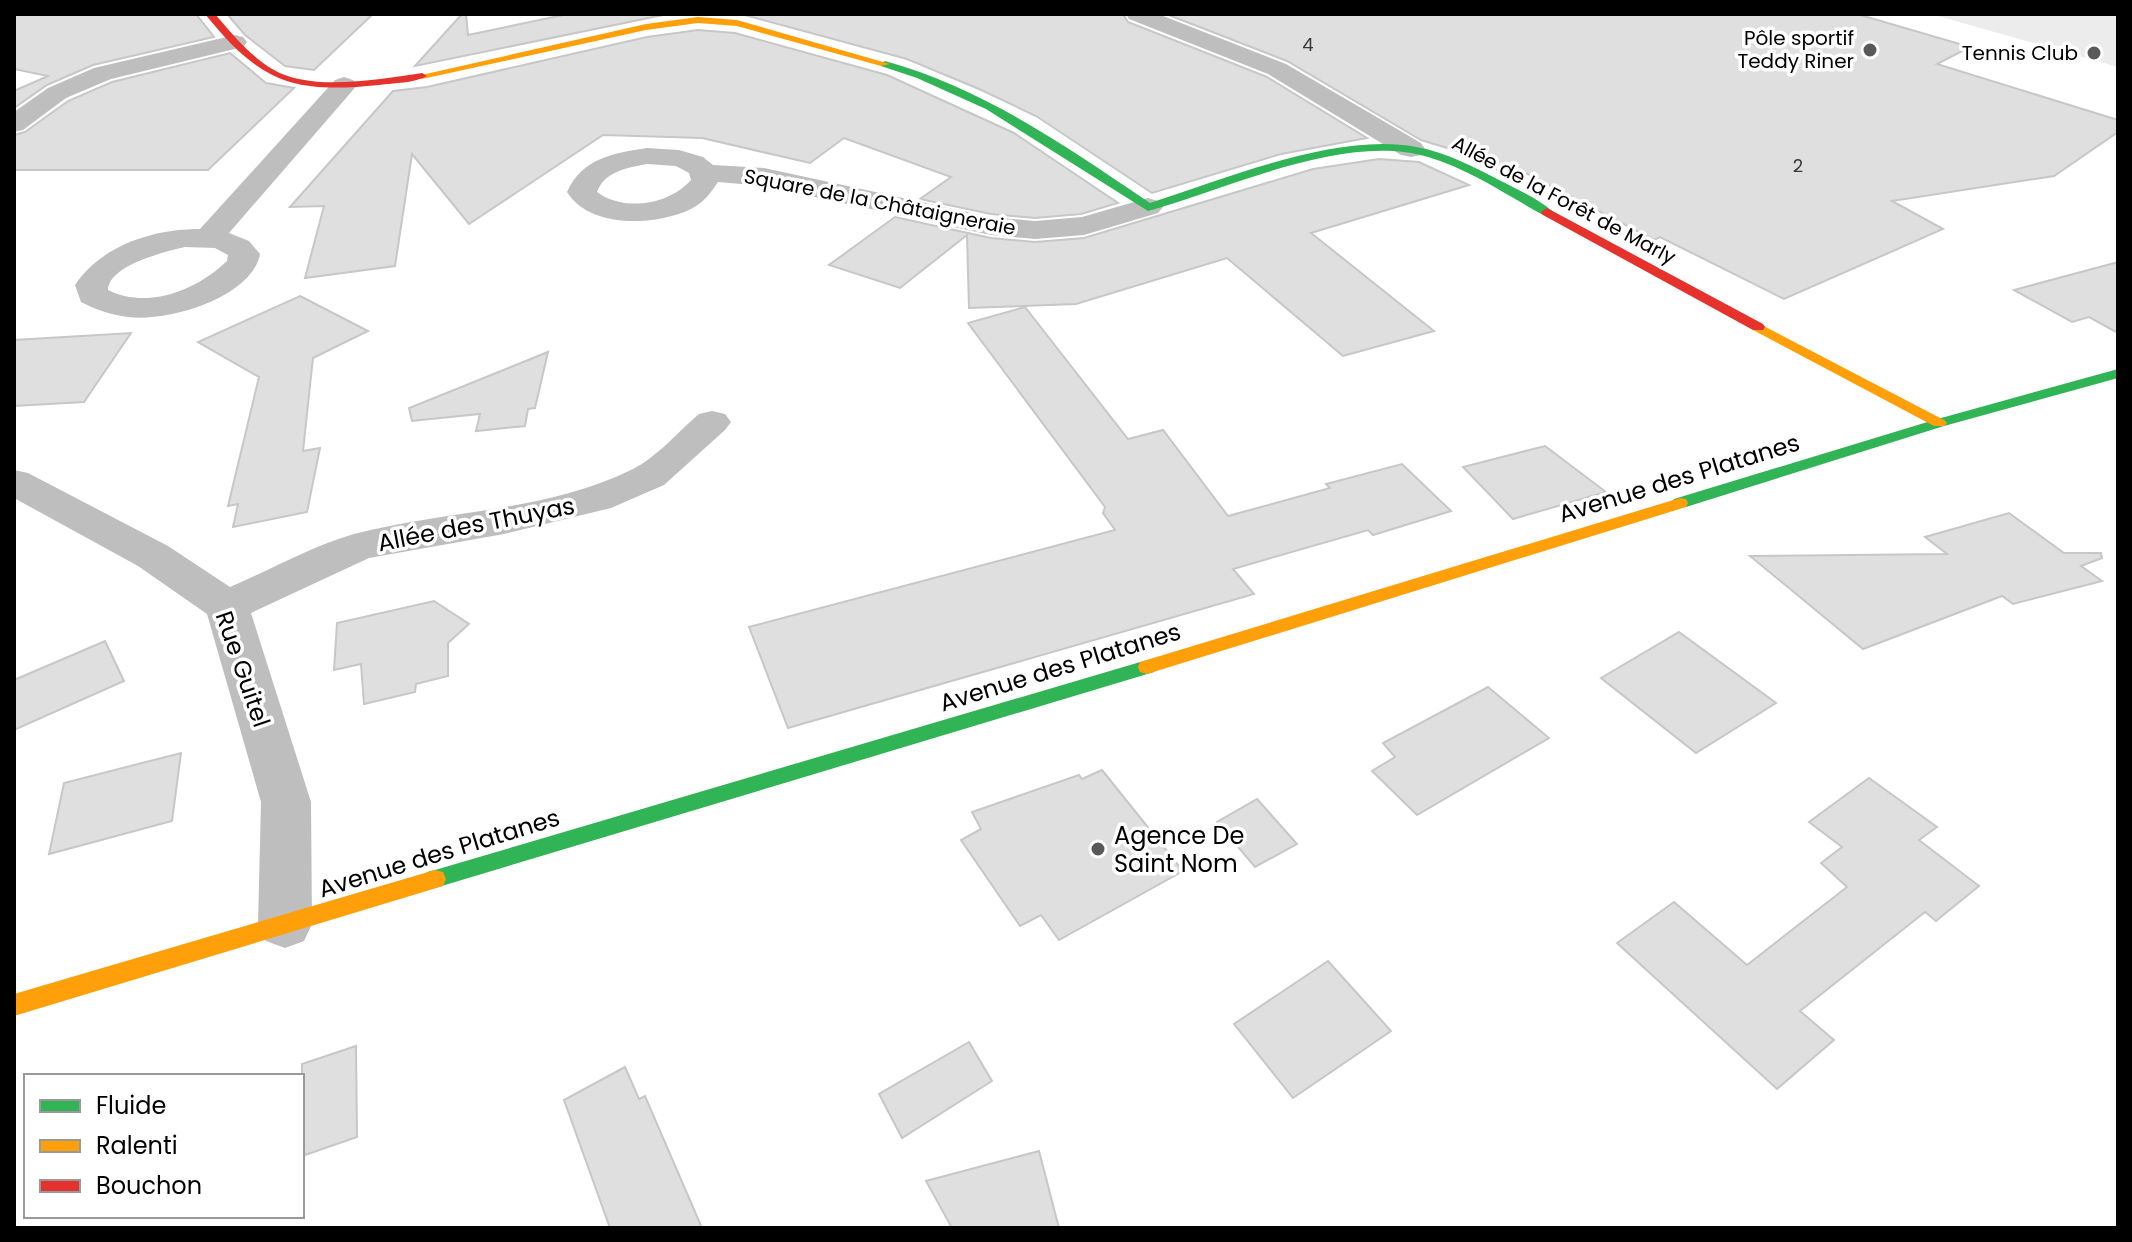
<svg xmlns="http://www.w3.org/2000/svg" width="2132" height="1242" font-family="Poppins,sans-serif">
  <rect width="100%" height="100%" fill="#fff"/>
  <polygon fill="#ececec" points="1931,14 2118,14 2118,67"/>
  <g fill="#dfdfdf" stroke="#c7c7c7" stroke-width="2">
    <polygon points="14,14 196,14 214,37 93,65 47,85 14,108 14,91 48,76 14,69"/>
    <polygon points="227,14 373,14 314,70 285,66 245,35"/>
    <polygon points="462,14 466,14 468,35 568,14 668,14 415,66"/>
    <polygon points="741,14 1123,14 1128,22 1267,77 1367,138 1281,154 1152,193 1036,116 979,89 907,59"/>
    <polygon points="1166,14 1857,14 1970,47 1937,64 2118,120 2118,132 2054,176 1892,201 1943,229 1784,299 1660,237 1654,240 1520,170 1505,174 1467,154 1421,140 1287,61"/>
    <polygon points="698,30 735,33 887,75 1014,133 1118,203 1081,214 1035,218 991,214 920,199 951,177 844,138 810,163 702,138 603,135 469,224 412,154 395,266 305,278 324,206 290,207 393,91 427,87 647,37"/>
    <polygon points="230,53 266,83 294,88 208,170 14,170 14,135 25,132 68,101 112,82"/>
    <polygon points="1379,159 1419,162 1469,185 1311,233 1434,331 1343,356 1227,258 1076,304 969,308 967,235 900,288 829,265 895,217 991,238 1035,242 1084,238 1313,169"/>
    <polygon points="2118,262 2118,333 2089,317 2072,322 2014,290"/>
    <polygon points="300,296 368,331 313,358 303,451 320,448 307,512 233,527 238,504 228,506 259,377 198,342"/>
    <polygon points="1025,307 1128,439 1163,430 1228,516 1330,488 1326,484 1402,464 1451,511 1373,535 1368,530 1233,569 1254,594 788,728 749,627 1115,530 1103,513 1105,507 968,323"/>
    <polygon points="131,333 84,402 14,406 14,340"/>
    <polygon points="548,352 535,408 528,409 525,426 476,431 480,414 412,421 409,408"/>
    <polygon points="1545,446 1606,492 1513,519 1463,467"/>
    <polygon points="2009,513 2064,553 2101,553 2102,558 2081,566 2102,581 2013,604 2002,596 1863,649 1750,556 1947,554 1925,537"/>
    <polygon points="434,601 469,624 448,643 448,676 416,684 415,692 364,704 361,664 334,670 337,623"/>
    <polygon points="1679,632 1776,703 1696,753 1601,678"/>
    <polygon points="105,641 124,681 14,730 14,680"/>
    <polygon points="1488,687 1549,738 1417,815 1372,771 1395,757 1383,743"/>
    <polygon points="181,753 172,821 49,854 64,783"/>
    <polygon points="1102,770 1183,871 1059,940 1041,915 1020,926 961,840 981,829 972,812 1079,775 1082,779"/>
    <polygon points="1869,778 1937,827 1919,840 1979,886 1936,921 1925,912 1800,1011 1834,1040 1777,1089 1617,943 1674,902 1747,965 1847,887 1821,863 1842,847 1809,822"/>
    <polygon points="1257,799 1297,844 1255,867 1217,822"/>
    <polygon points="1328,961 1391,1031 1293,1098 1234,1024"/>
    <polygon points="969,1042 992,1081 902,1138 879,1094"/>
    <polygon points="356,1046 357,1137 302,1156 302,1064"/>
    <polygon points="625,1067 639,1099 645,1096 702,1228 610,1228 564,1100"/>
    <polygon points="1039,1151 1059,1228 952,1228 926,1181"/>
  </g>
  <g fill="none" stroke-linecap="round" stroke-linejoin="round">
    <g fill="#bebebe" fill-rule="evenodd">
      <polygon points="1126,14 1158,14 1286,64 1421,143 1425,149 1421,155 1411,157 1401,155 1268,74 1129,19"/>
      <polygon points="235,35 243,37 247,42 243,47 111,79 66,98 23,130 14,132 14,112 48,88 94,68"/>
      <path d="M344,77L353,80L357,85L353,90L229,233L249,241L260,254C252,298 167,322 128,317C112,315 96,310 81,302L75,285C102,245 153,229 200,229L335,80ZM185,247L215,248L228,255L227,261C197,290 148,310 108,290C109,265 164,252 185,247Z"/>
      <path d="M647,148L679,150L703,157L713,165L764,168L991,217L1035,221L1082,217L1148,198L1158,201L1163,207L1158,213L1084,235L1035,239L991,235L764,186L718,182C711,193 703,203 691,209C656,226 590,229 567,192C582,158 614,153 647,148ZM647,164L676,166L689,173L691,180C669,205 624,212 597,192C605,171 627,168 647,164Z"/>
      <path d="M712,411L725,414L731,422L725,430L664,485L611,508L504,534L369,558L251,613L311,802L312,924L304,941L285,948L266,941L258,924L261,802L207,614L138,566L14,498V470L28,473L168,546L230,587C270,570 312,546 354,534C446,510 546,512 633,469C657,457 679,431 699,414Z"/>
    </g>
    <g fill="#30b455" fill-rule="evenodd">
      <path d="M885,61C983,88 1066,146 1150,203C1225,179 1337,132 1416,147C1446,152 1474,167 1501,181C1518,190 1539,199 1553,212L1543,215C1505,194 1469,169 1428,157C1345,132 1228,189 1148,211L986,109L917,78L881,66L880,64Z"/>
      <polygon points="2118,369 2118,378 1944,426 1686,507 1674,507 1672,503 1674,499 1934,420"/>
      <polygon points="1147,660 1154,662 1156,667 1154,672 435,888 427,886 424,879 427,872 435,870"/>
    </g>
    <g fill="#ff9f0a" fill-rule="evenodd">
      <polygon points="698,17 737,20 890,64 881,66 737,26 698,23 646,30 422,79 417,76 646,24"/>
      <polygon points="1758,323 1944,420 1947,423 1944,426 1934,426 1753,330 1751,327"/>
      <polygon points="1680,498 1686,499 1688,503 1686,507 1147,674 1140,672 1138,667 1140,662"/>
      <polygon points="435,870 443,872 446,879 443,886 14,1016 14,994"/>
    </g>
    <g fill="#e5322d" fill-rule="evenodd">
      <path d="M205,14H215C232,34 251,57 274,70C312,92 380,79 422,73L427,76C415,83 394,83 379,85C292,94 260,82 205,14Z"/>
      <polygon points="1547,208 1763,324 1765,327 1763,330 1753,330 1543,215 1541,212"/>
    </g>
  </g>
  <g fill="#595959" stroke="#fff" stroke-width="3">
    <circle cx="1870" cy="50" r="8"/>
    <circle cx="2094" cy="53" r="8"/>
    <circle cx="1098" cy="849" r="8"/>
  </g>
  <g text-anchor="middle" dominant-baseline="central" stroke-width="7" stroke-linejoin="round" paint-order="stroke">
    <g font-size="18" fill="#383838">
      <text x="1308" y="44">4</text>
      <text x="1798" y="165">2</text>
    </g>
    <g font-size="20" fill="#000" stroke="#fff" text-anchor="end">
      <text x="1854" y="38">Pôle sportif<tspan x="1854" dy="23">Teddy Riner</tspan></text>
      <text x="2078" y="53">Tennis Club</text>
    </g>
    <g font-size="20" fill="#000" stroke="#fff">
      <text transform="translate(1564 200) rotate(28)">Allée de la Forêt de Marly</text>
      <text transform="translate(880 202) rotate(11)">Square de la Châtaigneraie</text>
    </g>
    <g font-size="24" fill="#000" stroke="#fff">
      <text transform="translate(1679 478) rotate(-17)">Avenue des Platanes</text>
      <text transform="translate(476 524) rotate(-11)">Allée des Thuyas</text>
      <text transform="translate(1060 667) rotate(-17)">Avenue des Platanes</text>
      <text transform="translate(243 669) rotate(71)">Rue Guitel</text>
      <text transform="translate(439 853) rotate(-17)">Avenue des Platanes</text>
    </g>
    <g font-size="24" fill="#000" stroke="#fff" text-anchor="start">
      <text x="1114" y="835">Agence De<tspan x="1114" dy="28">Saint Nom</tspan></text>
    </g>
  </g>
  <rect width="2132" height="1242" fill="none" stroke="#000000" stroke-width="32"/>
  <rect x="24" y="1074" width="280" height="144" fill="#ffffff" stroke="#999999" stroke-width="2"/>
  <rect x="40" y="1100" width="40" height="12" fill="#30b455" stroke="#999999" stroke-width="2"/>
  <text x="96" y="1114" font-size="24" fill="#000000">Fluide</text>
  <rect x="40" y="1140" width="40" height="12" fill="#ff9f0a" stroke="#999999" stroke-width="2"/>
  <text x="96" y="1154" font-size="24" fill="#000000">Ralenti</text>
  <rect x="40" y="1180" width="40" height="12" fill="#e5322d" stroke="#999999" stroke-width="2"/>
  <text x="96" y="1194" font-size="24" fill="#000000">Bouchon</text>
</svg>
